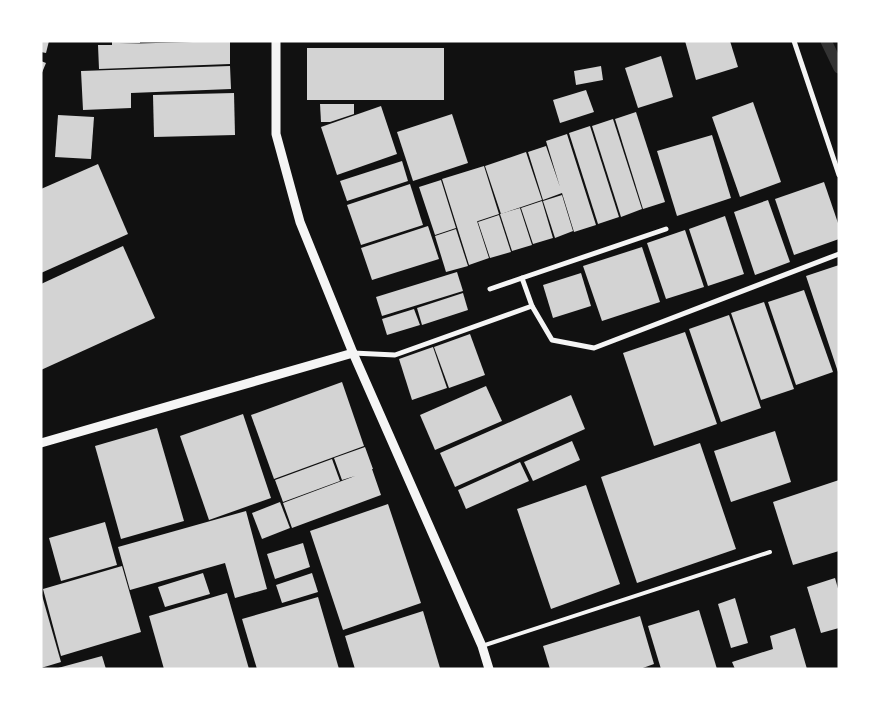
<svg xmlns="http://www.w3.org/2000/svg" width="880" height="710" font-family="'Open Sans',sans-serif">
  <rect width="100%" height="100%" fill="#111"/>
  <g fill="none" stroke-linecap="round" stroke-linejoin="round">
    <polyline stroke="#333" stroke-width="11" points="826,41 839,68"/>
  </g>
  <g fill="#d3d3d3">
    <polygon points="41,41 49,41 46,53 41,52"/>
    <polygon points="112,41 140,41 140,43 119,44 230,41 230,64 99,69 98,45 112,45"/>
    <polygon points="685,41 730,41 738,67 696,80"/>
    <rect x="307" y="48" width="137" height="52"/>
    <polygon points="661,56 673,97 638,108 625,68"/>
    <polygon points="41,61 46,63 41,75"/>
    <polygon points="230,66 231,89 131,93 131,108 83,110 81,71"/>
    <polygon points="601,66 603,80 576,85 574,71"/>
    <polygon points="586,90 594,112 560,123 553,100"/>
    <polygon points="234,93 235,135 154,137 153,95"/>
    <polygon points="753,102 781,182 740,197 712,117"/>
    <polygon points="320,104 354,104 354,114 330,122 321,122"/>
    <polygon points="381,106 397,154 337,175 321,127"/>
    <polygon points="636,112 665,202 643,209 615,119"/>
    <polygon points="452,114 468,163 413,181 397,132"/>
    <polygon points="58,115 94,117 91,159 55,157"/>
    <polygon points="613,119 642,209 621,217 592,126"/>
    <polygon points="590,126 619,217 598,224 569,133"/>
    <polygon points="567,134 596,225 574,232 562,193 543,200 528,152 546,146 560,187 546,141"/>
    <polygon points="712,135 731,198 677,216 657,151"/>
    <polygon points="526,152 542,200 501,214 485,166"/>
    <polygon points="402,161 408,181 347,201 340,181"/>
    <polygon points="98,164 128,234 41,273 41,189"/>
    <polygon points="484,166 499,214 466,225 477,221 489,258 469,265 442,179"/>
    <polygon points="441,180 456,228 435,235 419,187"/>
    <polygon points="824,182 839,226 839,239 794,255 775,199"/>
    <polygon points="410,184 423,225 361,245 347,205"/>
    <polygon points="562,195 573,231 555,238 543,201"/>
    <polygon points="768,200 790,262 755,275 734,212"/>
    <polygon points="542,201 553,238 533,244 521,208"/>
    <polygon points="520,208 532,245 512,251 500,214"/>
    <polygon points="499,215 511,252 490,258 478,222"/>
    <polygon points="725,216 744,274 708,286 689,229"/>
    <polygon points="428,226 439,259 372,280 361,248"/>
    <polygon points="456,229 468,266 446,272 435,236"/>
    <polygon points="685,230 704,287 666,299 647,243"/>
    <polygon points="123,246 155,318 41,370 41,284"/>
    <polygon points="642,247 660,302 602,321 583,266"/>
    <polygon points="839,265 839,372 838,372 806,276"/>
    <polygon points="457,272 463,291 382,316 376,297"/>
    <polygon points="581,273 591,306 553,318 543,285"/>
    <polygon points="804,290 833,372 796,385 768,302"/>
    <polygon points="463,293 468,310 422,325 417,308"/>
    <polygon points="764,302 794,389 761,400 731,313"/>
    <polygon points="414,309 420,325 387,335 382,319"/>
    <polygon points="729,315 761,408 721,422 689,329"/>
    <polygon points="685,332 717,424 654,446 623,353"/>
    <polygon points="470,334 485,375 449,388 434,347"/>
    <polygon points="433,347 447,388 412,400 399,359"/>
    <polygon points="342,382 364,446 274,479 251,415"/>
    <polygon points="486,386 502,421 435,450 420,415"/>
    <polygon points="571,395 585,429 455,487 440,453"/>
    <polygon points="243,414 271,498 209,520 180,436"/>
    <polygon points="157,428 184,521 121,539 95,446"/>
    <polygon points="775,431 791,482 731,502 714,451"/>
    <polygon points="572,441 580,460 533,481 524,462"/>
    <polygon points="700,443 736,549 637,583 601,477"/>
    <polygon points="365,447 373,469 372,469 381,495 292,528 283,503 355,476 342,480 334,458"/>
    <polygon points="332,459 340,481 283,502 275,480"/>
    <polygon points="520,462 529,481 466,509 458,490"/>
    <polygon points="839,480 839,551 793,565 773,502"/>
    <polygon points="586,485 620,584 551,609 517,509"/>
    <polygon points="280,502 290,528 262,539 252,513"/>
    <polygon points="388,504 421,603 343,630 310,531"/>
    <polygon points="246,511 267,589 235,598 225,563 130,590 118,547"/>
    <polygon points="105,522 117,565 61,581 49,538"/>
    <polygon points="303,543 310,567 275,579 267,554"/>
    <polygon points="122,566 141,632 61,656 43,589"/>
    <polygon points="203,573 210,594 165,607 158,587"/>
    <polygon points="312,573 318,592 282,603 276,585"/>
    <polygon points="835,578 839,592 839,628 821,633 807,587"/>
    <polygon points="41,592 61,662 41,668"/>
    <polygon points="227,593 249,669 164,669 149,616"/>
    <polygon points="318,597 339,669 257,669 242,619"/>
    <polygon points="735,598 748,643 731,648 718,604"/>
    <polygon points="699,610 717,669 661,669 648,626"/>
    <polygon points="423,611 440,668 437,669 355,669 345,636"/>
    <polygon points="640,616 654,664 640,669 550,669 543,646"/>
    <polygon points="795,628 807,669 735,669 732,662 773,649 770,636"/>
    <polygon points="102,656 106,669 58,669 58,668"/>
  </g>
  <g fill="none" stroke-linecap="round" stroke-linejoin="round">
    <polyline stroke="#f5f5f5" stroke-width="4" points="482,646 770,552"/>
    <g stroke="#f5f5f5" stroke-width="5">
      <polyline points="794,41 839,175"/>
      <polyline points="522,278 666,229"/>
      <polyline points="490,289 522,278 532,306"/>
      <polyline points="353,353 395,355 532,306 552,340 594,348 839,254"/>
    </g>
    <g stroke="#f5f5f5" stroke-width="9">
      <polyline points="276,41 276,134 300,222 353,353 482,646 489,669"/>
      <polyline points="41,443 353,353"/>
    </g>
  </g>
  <rect width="880" height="710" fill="none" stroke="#ffffff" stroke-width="85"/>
</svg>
